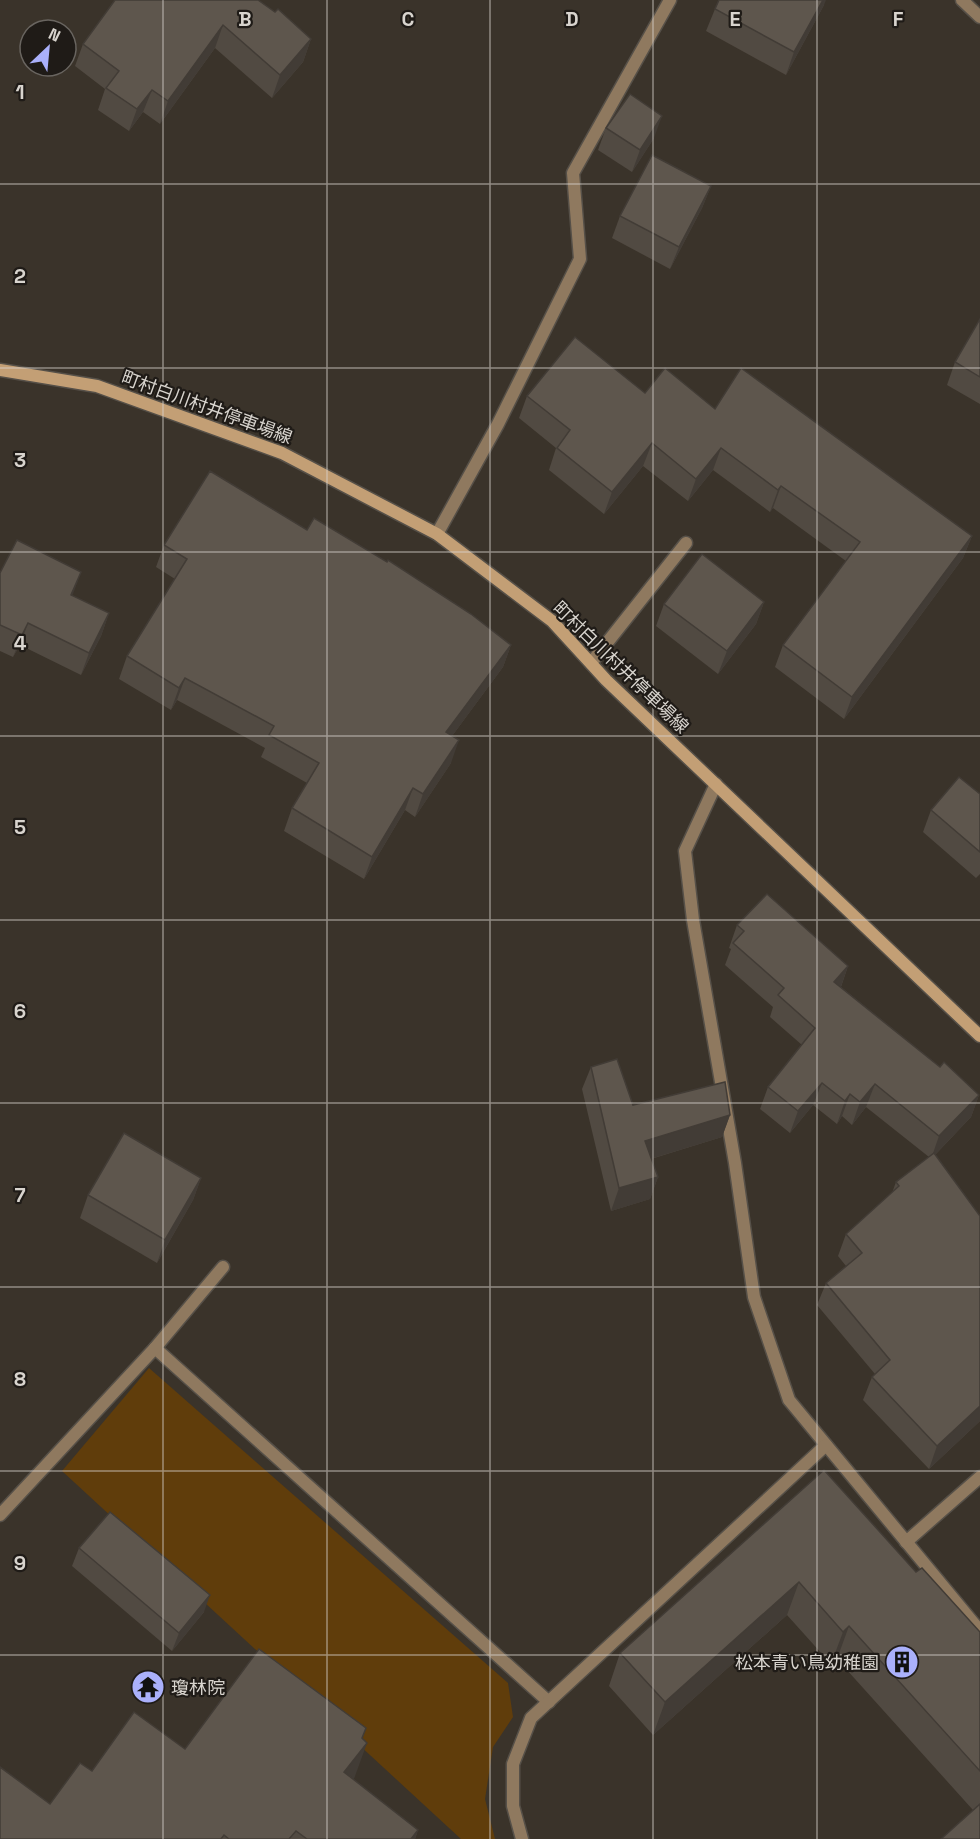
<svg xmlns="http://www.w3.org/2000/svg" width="980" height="1839" font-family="'Space Grotesk','Noto Sans JP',sans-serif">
  <rect width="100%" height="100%" fill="#3a332a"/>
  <polygon fill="#603d0b" points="149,1368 508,1683 513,1717 493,1747 485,1799 495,1839 461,1839 62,1471"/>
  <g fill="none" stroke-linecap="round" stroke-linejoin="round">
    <g stroke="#565048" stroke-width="15">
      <g id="service">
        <polyline points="437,534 498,424 580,259 573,173 670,0"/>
        <polyline points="716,784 685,851 693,920 735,1163 754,1297 789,1400 980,1631"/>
        <polyline points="155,1348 549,1702"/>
        <polyline points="0,1515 155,1348 223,1267"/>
        <polyline points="522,1839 513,1806 513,1764 531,1718 826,1445"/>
      </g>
    </g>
    <g stroke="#565048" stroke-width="15">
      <g id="minor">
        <polyline points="962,0 980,17"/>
        <polyline points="591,663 686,543"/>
        <polyline points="906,1542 980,1477"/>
      </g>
    </g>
    <g stroke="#565048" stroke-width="15">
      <polyline id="secondary" points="0,370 97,386 282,453 437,534 552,621 606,680 980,1036"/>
    </g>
    <use href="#service" stroke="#8f795f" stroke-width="12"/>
    <use href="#minor" stroke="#8f795f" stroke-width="12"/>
    <use href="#secondary" stroke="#c39f75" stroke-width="12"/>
  </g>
  <g fill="#514a42">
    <polygon points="115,0 311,39 303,62 272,98 215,48 160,124 143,112 129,131 98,110 105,89 75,66 83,44"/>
    <polygon points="824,5 786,75 706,31 715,9"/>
    <polygon points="606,128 654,138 632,172 598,150"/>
    <polygon points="711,186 702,208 670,269 612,238 620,216"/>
    <polygon points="980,319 980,404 947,385 955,362"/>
    <polygon points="645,393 715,409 972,536 963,558 844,719 775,667 783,645 846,561 773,508 770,512 713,470 688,501 643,466 604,514 549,470 556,448 519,418 527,396"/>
    <polygon points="307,530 511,645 503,667 452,736 451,763 415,817 405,810 364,879 284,831 292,808 307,783 261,757 265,748 177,700 171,710 119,679 127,656 175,579 156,567 164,545"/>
    <polygon points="0,573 73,596 109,613 101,636 81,675 20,645 13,657 0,651"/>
    <polygon points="764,602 756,624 718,674 656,626 664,604"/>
    <polygon points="980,794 980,874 976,878 923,832 931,810"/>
    <polygon points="737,925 848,966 841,987 940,1067 979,1095 971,1117 935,1155 980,1216 980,1421 929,1469 863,1400 872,1377 875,1374 817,1305 826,1283 846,1266 838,1256 846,1234 892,1193 896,1182 929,1157 866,1107 852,1125 842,1116 837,1124 813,1105 790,1133 760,1109 768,1087 802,1045 770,1017 773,1007 725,965 731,949 729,948"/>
    <polygon points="591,1067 633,1105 730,1115 722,1137 651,1159 658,1177 650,1199 611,1211 582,1089"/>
    <polygon points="201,1178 193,1200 157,1263 80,1218 88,1195"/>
    <polygon points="824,1470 916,1572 980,1632 980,1839 973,1810 837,1659 831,1664 787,1615 653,1735 609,1686 620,1653"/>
    <polygon points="79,1548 204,1612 172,1651 72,1566"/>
    <polygon points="366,1728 362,1739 353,1780 418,1830 415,1839 0,1839 50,1804 92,1771 185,1749"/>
  </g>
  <g fill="#423c36">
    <polygon points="823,0 826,0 824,5 786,75 794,52"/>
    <polygon points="223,25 215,48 160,124 168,101"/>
    <polygon points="311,39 303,62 272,98 280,75"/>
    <polygon points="152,90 143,112 129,131 137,109"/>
    <polygon points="662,116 654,138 632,172 640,150"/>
    <polygon points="711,186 702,208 670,269 679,247"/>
    <polygon points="652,443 643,466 604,514 612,492"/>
    <polygon points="721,448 713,470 688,501 696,479"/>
    <polygon points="781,486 773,508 770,512 778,490"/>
    <polygon points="972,536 963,558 844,719 852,697"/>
    <polygon points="81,572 73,594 62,617 71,595"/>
    <polygon points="764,602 756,624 718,674 727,651"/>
    <polygon points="109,613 101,636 81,675 89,653"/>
    <polygon points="28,623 20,645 13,657 22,635"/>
    <polygon points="511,645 503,667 438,755 446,732"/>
    <polygon points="185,678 177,700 171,710 179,688"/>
    <polygon points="459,740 451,763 415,817 423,794"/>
    <polygon points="413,788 405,810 364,879 372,857"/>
    <polygon points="848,966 840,989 834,982"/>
    <polygon points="822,1083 813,1105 790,1133 798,1111"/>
    <polygon points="875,1084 866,1107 852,1125 860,1102"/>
    <polygon points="850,1094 842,1116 837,1124 845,1101"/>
    <polygon points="979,1095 971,1117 931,1159 939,1136"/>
    <polygon points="730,1115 722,1137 637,1163 645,1141"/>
    <polygon points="658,1177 650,1199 611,1211 619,1188"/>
    <polygon points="201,1178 193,1200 157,1263 165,1240"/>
    <polygon points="980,1406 980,1421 929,1469 937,1446"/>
    <polygon points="799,1582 787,1615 653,1735 665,1702"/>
    <polygon points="210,1595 204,1612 172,1651 179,1633"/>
    <polygon points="849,1626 837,1659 831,1664 843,1632"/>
    <polygon points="366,1728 355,1758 367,1743 354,1779 344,1772"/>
    <polygon points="418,1830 415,1839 411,1839"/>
  </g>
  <g fill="#5e564d" stroke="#423c36" stroke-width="1.5">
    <polygon points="115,0 258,0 275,12 278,9 311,39 280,75 223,25 168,101 152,90 137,109 106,88 119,71 83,44"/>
    <polygon points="719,0 823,0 794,52 715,9"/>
    <polygon points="630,94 662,116 640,150 606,128"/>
    <polygon points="652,155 711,186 679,247 620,216"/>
    <polygon points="980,319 980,377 955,362"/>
    <polygon points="575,337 645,393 665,368 715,409 741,368 972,536 852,697 783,645 860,542 781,486 778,490 721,448 696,479 652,443 612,492 557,448 570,430 527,396"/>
    <polygon points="210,471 307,530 314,518 387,562 388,560 471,614 511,645 446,732 459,740 423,794 413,788 372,857 292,808 319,763 269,735 274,726 185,678 179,688 127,656 187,559 164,545"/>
    <polygon points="17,540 81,572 71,595 109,613 89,653 28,623 22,635 0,625 0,573"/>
    <polygon points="702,554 764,602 727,651 664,604"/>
    <polygon points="959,777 980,794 980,852 931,810"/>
    <polygon points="767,894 848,966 834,982 940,1067 944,1062 979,1095 939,1136 875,1084 860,1102 850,1094 845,1101 822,1083 798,1111 768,1087 815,1028 778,995 784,988 733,943 744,931 737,925"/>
    <polygon points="617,1059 633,1105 725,1082 730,1115 645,1141 658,1177 619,1188 591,1067"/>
    <polygon points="124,1133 201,1178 165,1240 88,1195"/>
    <polygon points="934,1153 980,1216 980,1406 937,1446 872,1377 890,1360 826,1283 862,1253 846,1234 899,1186 896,1182"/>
    <polygon points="824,1470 916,1572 922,1568 980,1632 980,1771 849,1626 843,1632 799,1582 665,1702 620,1653"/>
    <polygon points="110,1512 210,1595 179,1633 79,1548"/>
    <polygon points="259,1649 366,1728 362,1738 367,1743 344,1772 418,1830 411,1839 307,1839 296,1831 289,1839 229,1839 224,1835 221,1839 0,1839 0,1767 50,1804 80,1763 92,1771 134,1712 185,1749"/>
    <polygon points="980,1804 980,1839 941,1839"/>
  </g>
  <path fill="none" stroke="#d8d4ce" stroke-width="1.5" stroke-opacity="0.55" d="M163,0V1839M327,0V1839M490,0V1839M653,0V1839M817,0V1839M0,184H980M0,368H980M0,552H980M0,736H980M0,920H980M0,1103H980M0,1287H980M0,1471H980M0,1655H980"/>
  <defs>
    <g id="building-disc" transform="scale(1.725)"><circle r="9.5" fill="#aab0fb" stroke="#1f1b17"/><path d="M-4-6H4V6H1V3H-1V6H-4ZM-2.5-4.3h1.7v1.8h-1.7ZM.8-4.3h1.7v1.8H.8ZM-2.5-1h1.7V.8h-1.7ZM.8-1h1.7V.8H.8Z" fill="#111"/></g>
    <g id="temple-disc" transform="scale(1.725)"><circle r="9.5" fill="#aab0fb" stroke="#1f1b17"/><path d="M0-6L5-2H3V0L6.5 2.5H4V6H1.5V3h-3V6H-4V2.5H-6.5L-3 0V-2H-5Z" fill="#111"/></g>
  </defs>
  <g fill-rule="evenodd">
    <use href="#building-disc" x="902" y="1662"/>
    <use href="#temple-disc" x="148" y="1687"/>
  </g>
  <g text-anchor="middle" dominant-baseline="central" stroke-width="4.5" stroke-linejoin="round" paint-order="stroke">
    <g font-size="18" fill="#d8d4ce" stroke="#1f1b17">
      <text transform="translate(207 407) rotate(20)">町村白川村井停車場線</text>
      <text transform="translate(621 667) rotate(44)">町村白川村井停車場線</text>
    </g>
    <g font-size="18" fill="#d8d4ce" stroke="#1f1b17" text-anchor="end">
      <text x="879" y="1662">松本青い鳥幼稚園</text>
      <text x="171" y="1687" text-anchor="start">瓊林院</text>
    </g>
  </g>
  <g font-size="20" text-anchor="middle" font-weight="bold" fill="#d8d4ce" stroke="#1f1b17" stroke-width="4.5" stroke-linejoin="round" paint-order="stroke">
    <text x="245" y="26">B</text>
    <text x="408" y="26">C</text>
    <text x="572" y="26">D</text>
    <text x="735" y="26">E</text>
    <text x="898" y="26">F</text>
    <text x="20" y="99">1</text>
    <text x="20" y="283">2</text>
    <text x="20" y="467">3</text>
    <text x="20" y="650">4</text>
    <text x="20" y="834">5</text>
    <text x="20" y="1018">6</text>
    <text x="20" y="1202">7</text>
    <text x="20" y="1386">8</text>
    <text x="20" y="1570">9</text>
  </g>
  <g transform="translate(48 48) rotate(26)"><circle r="28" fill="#1f1b17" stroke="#696560" stroke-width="1.5"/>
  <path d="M0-4.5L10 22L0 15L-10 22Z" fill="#aab0fb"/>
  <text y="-9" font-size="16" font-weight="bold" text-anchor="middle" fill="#d8d4ce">N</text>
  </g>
</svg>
